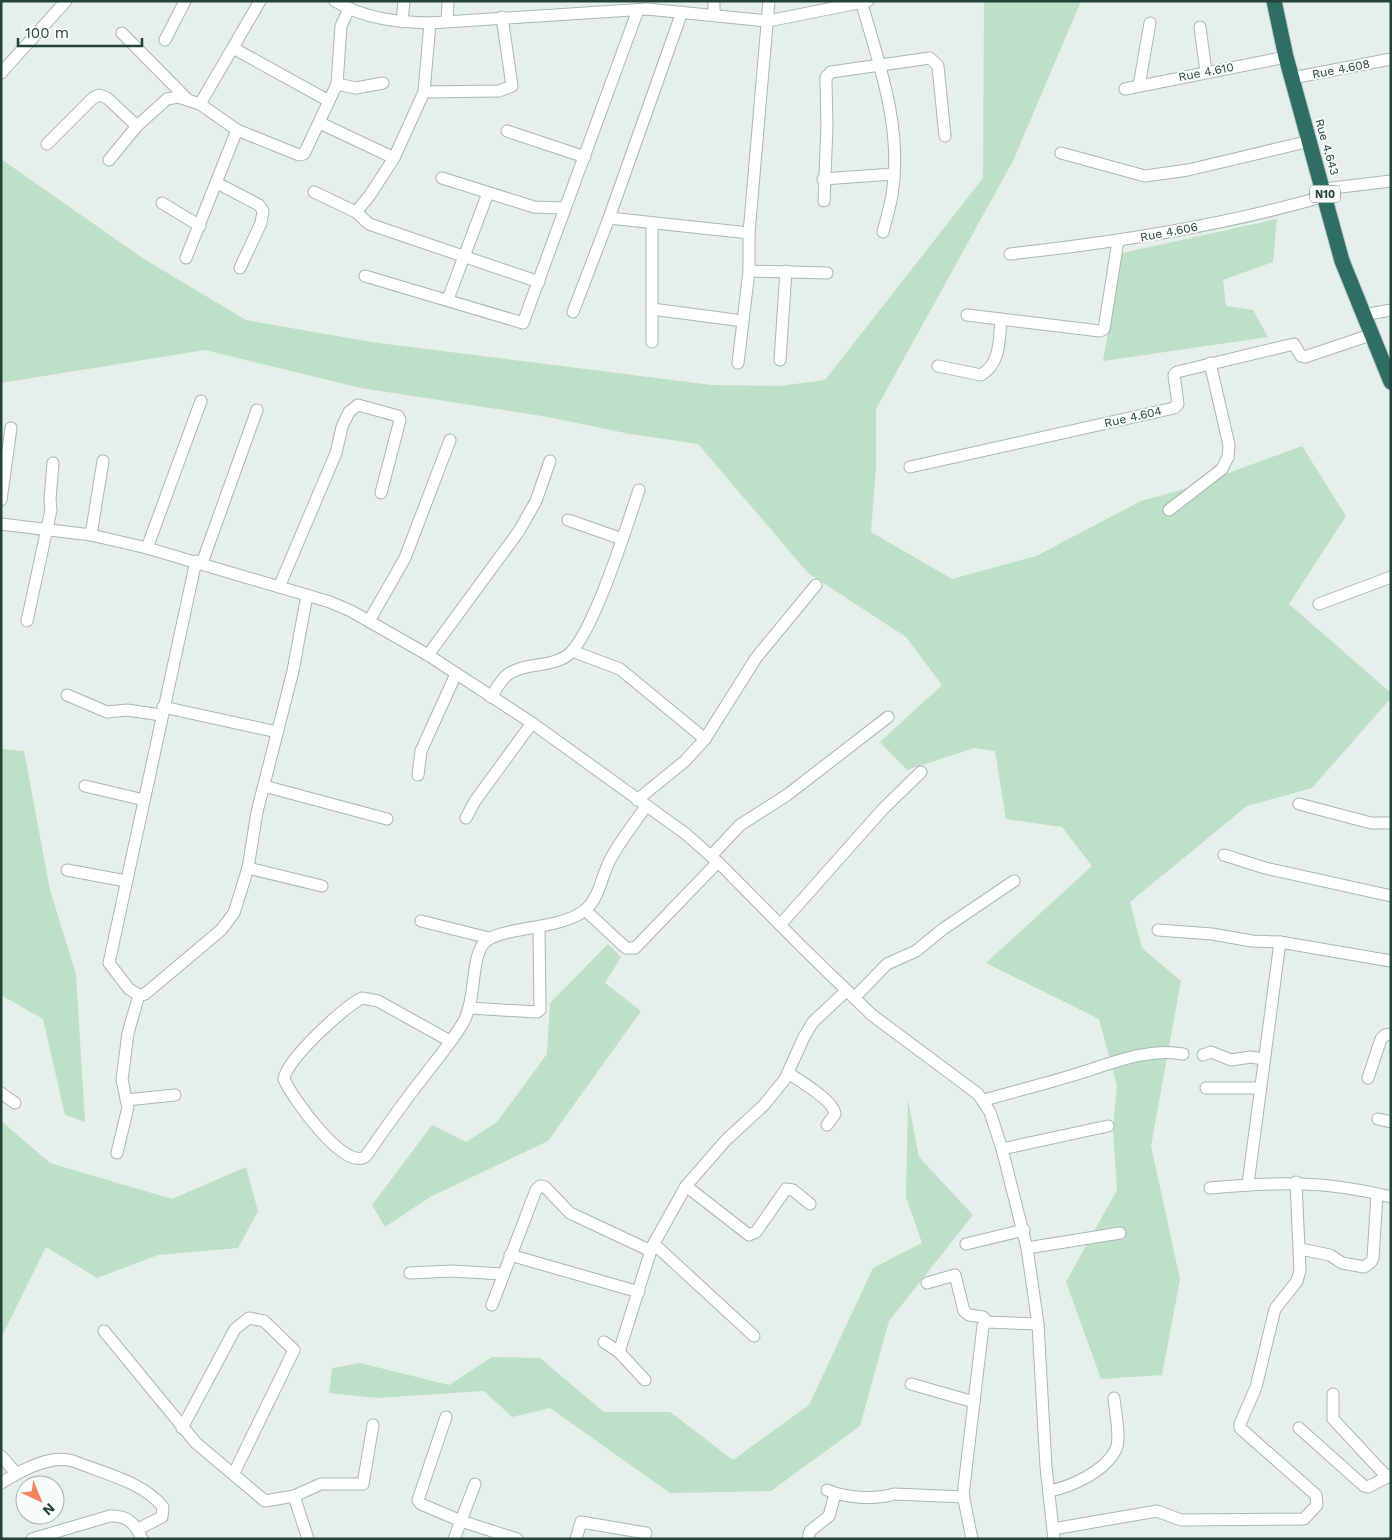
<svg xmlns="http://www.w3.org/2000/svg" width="1392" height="1540" font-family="'Work Sans',sans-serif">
  <rect width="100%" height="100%" fill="#e6efeb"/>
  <g fill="#bfe0c8">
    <polygon points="1081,1 1013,161 876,409 876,467 871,532 952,579 1036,556 1141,501 1188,488 1302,446 1346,516 1289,604 1391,693 1391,698 1312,788 1247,806 1130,902 1142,948 1181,981 1151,1146 1180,1279 1162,1375 1101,1379 1066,1282 1117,1190 1113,1128 1117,1086 1099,1019 986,963 1092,866 1062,827 1006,819 995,751 974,748 907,770 880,742 942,685 906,637 808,573 698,444 630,434 548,417 361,388 205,350 1,383 1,159 144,259 246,320 371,342 712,385 780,386 825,380 983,178 984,2"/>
    <polygon points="1277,219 1273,262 1223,280 1226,306 1253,310 1268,337 1103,361 1122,253"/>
    <polygon points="1,749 24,751 50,890 76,974 85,1122 65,1115 43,1019 1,995"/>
    <polygon points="608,944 621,957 605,983 641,1011 548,1141 430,1197 385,1227 372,1205 432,1125 466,1142 497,1122 547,1054 550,1003"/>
    <polygon points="908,1100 919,1157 973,1215 889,1321 860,1426 771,1491 670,1493 550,1408 512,1417 484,1391 377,1398 329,1393 332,1368 360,1363 449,1385 492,1357 540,1358 604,1412 670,1412 733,1460 809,1405 873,1268 922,1243 906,1197"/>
    <polygon points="1,1121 50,1163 172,1199 246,1167 258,1211 238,1248 158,1255 97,1278 46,1247 1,1338"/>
  </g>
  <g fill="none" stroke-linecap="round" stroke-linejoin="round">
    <g stroke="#a8b8b2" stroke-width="13">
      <g id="minor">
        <path d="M335,1C365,19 397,22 430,23L647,9L768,21L868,1"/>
        <polyline points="714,1 714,15"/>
        <path d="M861,1C879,63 903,129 892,195C890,207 886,220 883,232"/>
        <polyline points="447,21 448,1"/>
        <polyline points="402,22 404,1"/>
        <polyline points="1200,27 1206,72"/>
        <polyline points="122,33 188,100"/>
        <polyline points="165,40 185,1"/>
        <polyline points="233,48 329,101 337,84 341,26 349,9"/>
        <polyline points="1,73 66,1"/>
        <polyline points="1292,78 1391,59"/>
        <polyline points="337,84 356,88 383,83"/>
        <polyline points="1139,86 1150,23"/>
        <polyline points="1125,89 1286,57"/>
        <polyline points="424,92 499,91 512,86 502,17"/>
        <polyline points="200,104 260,1"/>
        <polyline points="320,123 394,158"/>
        <polyline points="237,130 299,155 304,154 329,101"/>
        <polyline points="507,131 585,157"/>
        <polyline points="47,144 93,98 99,95 107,98 137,126"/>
        <polyline points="1061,153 1145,176 1188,170 1310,141"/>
        <polyline points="109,160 137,126 167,99 178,97 200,104 237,130 186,258"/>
        <polyline points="442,178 534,207 564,208"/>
        <polyline points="823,179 893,174"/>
        <polyline points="217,183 259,205 263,211 261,223 240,268"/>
        <polyline points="1324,189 1391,181"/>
        <polyline points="314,192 356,212 369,224 539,282"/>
        <polyline points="824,201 827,126 826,83 826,77 831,72 930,58 938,66 945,136"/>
        <polyline points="162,203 200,226"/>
        <polyline points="356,212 370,195 394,158 424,92 430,23"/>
        <polyline points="609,218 749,233"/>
        <polyline points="652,224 652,342"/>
        <path d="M1010,254C1117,242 1222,226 1325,196"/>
        <polyline points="749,271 827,273"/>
        <polyline points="365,276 523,323 638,10"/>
        <polyline points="448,299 488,193"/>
        <polyline points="652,309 743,321"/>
        <polyline points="573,312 609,218 682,12"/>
        <polyline points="967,315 1100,331 1104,329 1118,241"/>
        <polyline points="1363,315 1391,310"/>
        <polyline points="780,360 786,271"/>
        <polyline points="738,363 749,271 749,233 769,1"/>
        <path d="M938,366L981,375C1001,363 999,340 1001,319"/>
        <polyline points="910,467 1174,408 1178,404 1174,375 1177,372 1294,344 1301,356 1305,357 1370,335"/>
        <polyline points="1,500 11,428"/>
        <polyline points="1169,510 1222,469 1228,457 1229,445 1210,363"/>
        <polyline points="568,520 622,539"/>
        <polyline points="1,524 91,535 147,548 330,602 351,611 428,655 532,723 686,834 723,867 802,947 872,1015 978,1094 990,1112 1002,1149 1027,1248 1038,1324 1046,1467 1054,1539"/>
        <polyline points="91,535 103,461"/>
        <polyline points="147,548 201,401"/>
        <polyline points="196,561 109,963 129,989 139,995 145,994 221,930 234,913 248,868 257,812 293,671 307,595"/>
        <polyline points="202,563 257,410"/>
        <polyline points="279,587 336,453 342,427 349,412 358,405 398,416 400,420 381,493"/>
        <polyline points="1319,604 1391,577"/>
        <polyline points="27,621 51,510 50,499 53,463"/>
        <polyline points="369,621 405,558 450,440"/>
        <polyline points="572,651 620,669 705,739"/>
        <polyline points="428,655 519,531 536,501 550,461"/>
        <polyline points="67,695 107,712 127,710 161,715"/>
        <path d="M491,697C496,690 500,681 507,675C524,662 551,668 568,655C593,635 627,525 639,490"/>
        <polyline points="163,707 277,732"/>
        <polyline points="418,775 421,751 456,674"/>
        <polyline points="85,786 144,800"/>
        <polyline points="264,786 387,819"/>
        <polyline points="637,800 685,761 705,739 756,658 816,585"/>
        <polyline points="1299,804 1371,823 1391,823"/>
        <polyline points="466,818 475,801 532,723"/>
        <polyline points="1224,855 1265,868 1391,896"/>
        <polyline points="711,856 740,825 787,795 888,717"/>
        <polyline points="248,868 322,886"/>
        <polyline points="67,870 126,881"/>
        <polyline points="585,910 626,948 635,948 718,862"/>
        <polyline points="421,921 489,938"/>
        <polyline points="780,925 883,809 921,772"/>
        <polyline points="1158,930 1212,934 1252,941 1280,942 1391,961"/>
        <polyline points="854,998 887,964 916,951 943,929 1014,881"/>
        <polyline points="470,1008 537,1012 540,1010 539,928"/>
        <path d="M450,1041L378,1001L362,998C344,1007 287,1059 284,1079C291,1096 345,1173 366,1156C384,1130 402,1104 422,1079C436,1060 453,1041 464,1021C476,998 471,961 483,944C496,926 560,931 585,910C599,899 602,875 610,860C620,841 634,824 646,806"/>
        <polyline points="1203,1055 1211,1052 1231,1060 1251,1057 1263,1059"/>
        <path d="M788,1073C799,1080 834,1101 835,1114L827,1125"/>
        <polyline points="1368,1078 1381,1039 1385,1035 1391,1034"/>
        <polyline points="1206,1088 1260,1088"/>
        <polyline points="1,1093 15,1103"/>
        <polyline points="126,1100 175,1095"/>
        <path d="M984,1100C1012,1092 1041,1085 1070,1076C1106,1066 1144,1047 1183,1054"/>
        <polyline points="1378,1119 1391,1122"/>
        <polyline points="1002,1149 1108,1126"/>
        <polyline points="117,1153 128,1107 122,1080 128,1033 139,995"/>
        <polyline points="1248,1184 1280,942"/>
        <polyline points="686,1186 749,1235 756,1232 786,1189 793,1190 810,1204"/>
        <path d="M1210,1188C1275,1182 1326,1180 1391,1197"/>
        <polyline points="654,1244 754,1336"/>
        <polyline points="966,1244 1024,1230"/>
        <polyline points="1027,1248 1120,1233"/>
        <polyline points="1300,1249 1330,1255 1342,1263 1364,1267 1371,1262 1373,1258 1377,1194"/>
        <polyline points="510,1255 639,1292"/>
        <polyline points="410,1273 452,1271 502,1274"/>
        <polyline points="927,1283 955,1275 964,1311 969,1315 983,1317 987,1322"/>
        <polyline points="492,1305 536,1190 540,1186 545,1187 570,1213 651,1251"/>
        <polyline points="104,1331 196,1443 265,1501 294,1496 321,1484 363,1484 373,1425"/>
        <polyline points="604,1342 619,1352 645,1380"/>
        <polyline points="619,1352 652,1247 686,1186 726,1140 764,1105 785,1079 804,1037 813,1022 846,991"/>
        <polyline points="911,1384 974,1402"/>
        <polyline points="1333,1394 1333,1419 1387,1477"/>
        <polyline points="446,1417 418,1500 421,1504 461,1521 517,1539"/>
        <polyline points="182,1428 235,1329 249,1318 264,1321 294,1350 234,1473"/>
        <polyline points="1299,1428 1364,1486 1368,1487 1391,1475"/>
        <polyline points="1,1456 16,1473"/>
        <path d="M1,1483C20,1471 50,1454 73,1461C103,1473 143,1482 163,1507L162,1517L138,1529"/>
        <path d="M827,1490C846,1498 875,1500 894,1494L964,1497"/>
        <path d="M1049,1491C1071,1487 1106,1471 1116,1449C1121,1439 1115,1410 1114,1398"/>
        <polyline points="294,1496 308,1539"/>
        <polyline points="1053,1529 1157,1511 1181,1520 1304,1519 1317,1505 1316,1495 1240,1428 1240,1424 1256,1387 1275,1309 1297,1281 1300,1271 1296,1182"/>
        <path d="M32,1539L110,1516C127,1515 135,1523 142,1539"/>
        <polyline points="454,1539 475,1484"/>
        <polyline points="576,1539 581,1522 646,1533"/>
        <polyline points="808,1539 810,1531 829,1516 835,1494"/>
        <polyline points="972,1539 963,1495 983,1326 987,1322 1038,1324"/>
      </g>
    </g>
    <g stroke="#c2cac8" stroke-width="17">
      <polyline id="highway" points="1274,1 1286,57 1342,261 1391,382"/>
    </g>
    <use href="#minor" stroke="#fff" stroke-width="11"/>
    <use href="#highway" stroke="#2f6f62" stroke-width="15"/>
  </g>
  <g text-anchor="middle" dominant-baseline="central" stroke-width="4" stroke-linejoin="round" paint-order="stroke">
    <rect fill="#f7fbf9" stroke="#637a73" stroke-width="1" x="1310" y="185.5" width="30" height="17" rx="4"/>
    <g font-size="11" font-weight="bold" fill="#24423a">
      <text x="1325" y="194">N10</text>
    </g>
    <g font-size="12" fill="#24423a" stroke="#f7fbf9">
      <text transform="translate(1341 69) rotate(-11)">Rue 4.608</text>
      <text transform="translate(1206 72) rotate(-11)">Rue 4.610</text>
      <text transform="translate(1327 147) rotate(74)">Rue 4.643</text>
      <text transform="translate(1169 232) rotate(-11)">Rue 4.606</text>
      <text transform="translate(1133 417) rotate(-13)">Rue 4.604</text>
    </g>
  </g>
  <rect width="1392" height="1540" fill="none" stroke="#24423a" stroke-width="5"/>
  <g transform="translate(40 1500) rotate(136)"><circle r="24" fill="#f7fbf9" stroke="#a3b1ad"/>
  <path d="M0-4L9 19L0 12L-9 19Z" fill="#f4845f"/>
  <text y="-8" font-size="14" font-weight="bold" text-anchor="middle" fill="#24423a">N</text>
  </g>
  <path d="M18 38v8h124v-8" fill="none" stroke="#24423a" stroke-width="2.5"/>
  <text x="25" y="38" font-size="15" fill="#24423a" stroke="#f7fbf9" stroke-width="4" paint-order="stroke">100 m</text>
</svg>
